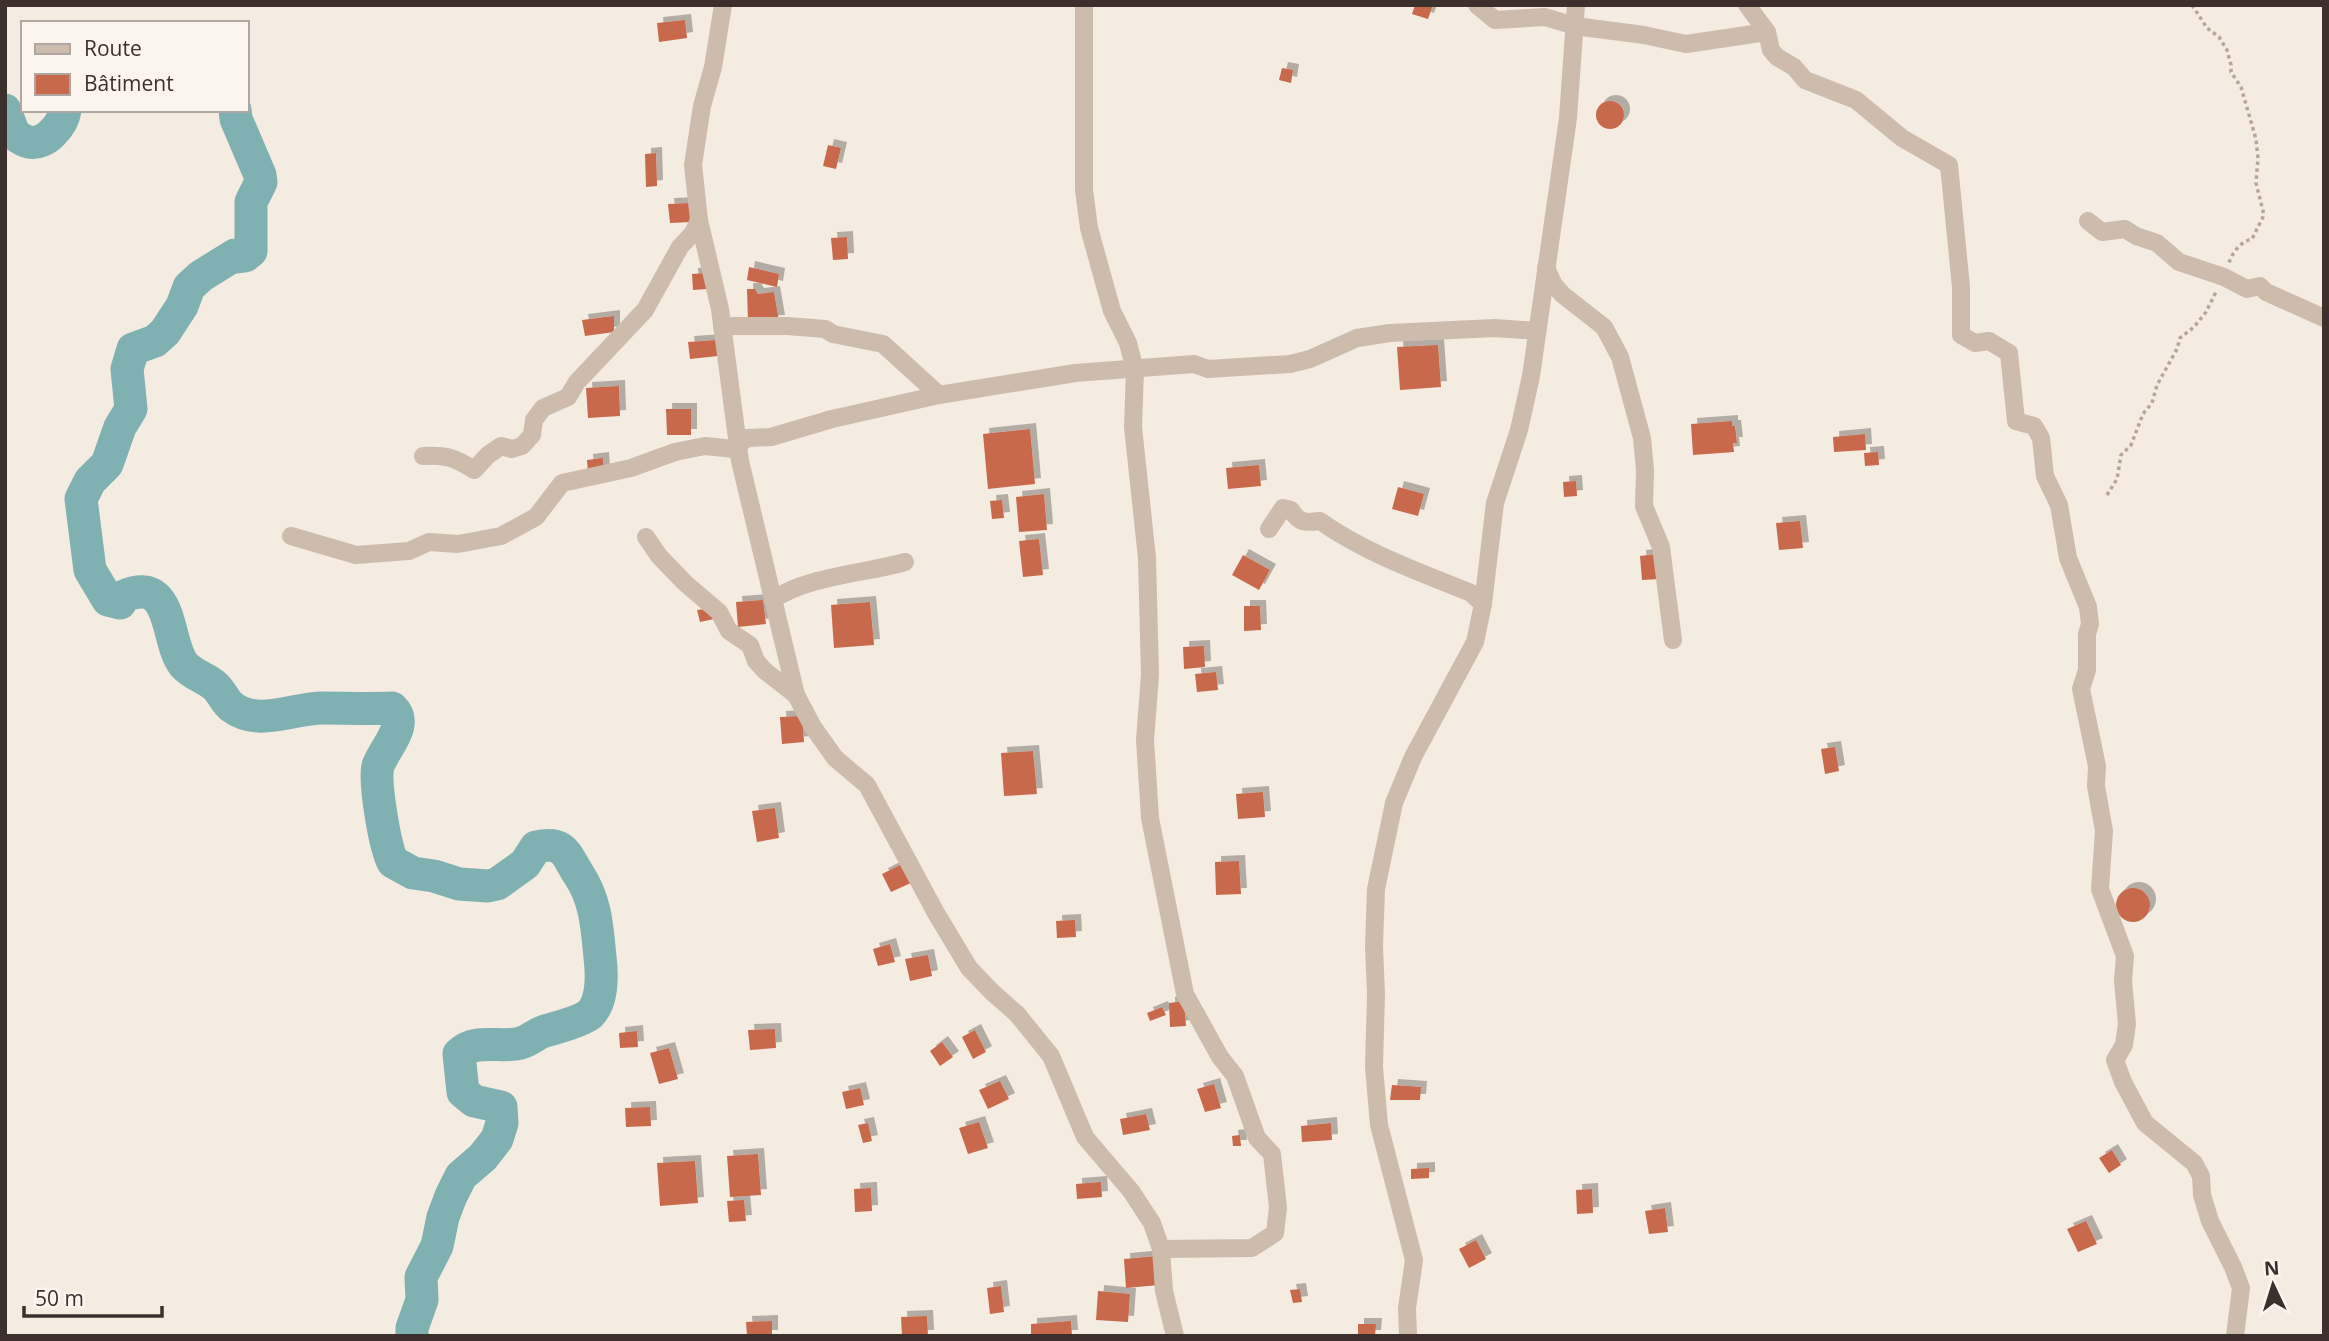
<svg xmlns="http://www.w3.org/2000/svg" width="2329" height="1341" font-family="'Open Sans',sans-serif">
  <defs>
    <filter id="shadow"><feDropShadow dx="6" dy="-6" stdDeviation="0" flood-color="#0004"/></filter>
  </defs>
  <rect width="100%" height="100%" fill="#f4ebe1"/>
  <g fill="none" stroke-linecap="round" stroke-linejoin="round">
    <g stroke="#7fb0b2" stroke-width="33">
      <path d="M5,110L14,134C18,137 24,141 29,142C45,146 63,125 65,110"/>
      <path d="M235,110L236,119L260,175L261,182L251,202V251L245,256L237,257L235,255L201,276L189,287L182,306L165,332L155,341L133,349L127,369L131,409L120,427L107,464L90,481L81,499L90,570L108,600L120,603L124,596C175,575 165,642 184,665C193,675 206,678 215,686C222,692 225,702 232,707C258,727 294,708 322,708C345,708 369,709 392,708C410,725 384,748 378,766C374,782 385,848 393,862L413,873L434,876L459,884L488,886L497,884L525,864L536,847C566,840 566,856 579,875C596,901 597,927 600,957C602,974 603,1001 590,1014C582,1021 556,1028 545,1031C535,1034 528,1043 516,1044C497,1047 474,1039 459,1054L463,1092L474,1101L501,1107L502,1123L497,1139L483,1157L461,1176L451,1196L443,1217L437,1246L421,1277L422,1300L412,1328V1336"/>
    </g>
  </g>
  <g fill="#c8694b" filter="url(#shadow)">
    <polygon points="1415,5 1433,5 1428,19 1412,14"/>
    <polygon points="685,20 687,38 659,42 657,23"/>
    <polygon points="1282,68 1293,70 1291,83 1279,80"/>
    <circle cx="1610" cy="115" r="14"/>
    <polygon points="828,145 841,148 836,169 823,166"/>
    <polygon points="656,153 657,186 646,187 645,154"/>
    <polygon points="691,203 692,222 670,223 668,204"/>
    <polygon points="847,237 848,259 833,260 831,238"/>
    <polygon points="749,267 779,274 777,287 747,280"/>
    <polygon points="706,273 707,289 693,290 692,274"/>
    <polygon points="747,289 755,289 758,294 774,292 779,321 748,322"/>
    <polygon points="614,316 614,332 585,336 582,320"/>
    <polygon points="717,340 718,356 690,359 688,342"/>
    <polygon points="1438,345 1441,387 1400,390 1397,347"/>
    <polygon points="619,386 620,416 588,418 586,388"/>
    <polygon points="666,409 691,409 691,435 667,435"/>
    <polygon points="1732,421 1732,426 1735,426 1737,443 1733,443 1734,452 1693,455 1691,424"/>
    <polygon points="1030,429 1035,484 988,489 983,434"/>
    <polygon points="1865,434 1866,450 1834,452 1833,437"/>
    <polygon points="1878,452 1879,465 1865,466 1864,453"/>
    <polygon points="603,458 604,472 588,473 587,460"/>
    <polygon points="1259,465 1261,486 1228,489 1226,468"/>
    <polygon points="1576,481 1577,496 1564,497 1563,482"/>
    <polygon points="1398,487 1424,494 1418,516 1392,509"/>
    <polygon points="1044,494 1047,530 1019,532 1016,497"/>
    <polygon points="1002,500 1004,518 992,519 990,501"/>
    <polygon points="1800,521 1803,548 1779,550 1776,523"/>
    <polygon points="1039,539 1043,575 1023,577 1019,541"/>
    <polygon points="1658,554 1660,579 1642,580 1640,556"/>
    <polygon points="1243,555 1270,570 1259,590 1232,575"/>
    <polygon points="763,600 766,624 738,627 736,602"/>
    <polygon points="870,602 874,645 834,648 831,605"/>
    <polygon points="1244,606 1260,606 1261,630 1244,631"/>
    <polygon points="711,608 714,619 700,622 697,610"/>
    <polygon points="1204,646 1205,667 1184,669 1183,647"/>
    <polygon points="1216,672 1218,690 1197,692 1195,674"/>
    <polygon points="802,716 804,742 782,744 780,717"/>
    <polygon points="1835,747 1839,771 1825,774 1821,749"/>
    <polygon points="1033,751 1037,794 1004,796 1001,753"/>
    <polygon points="1263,792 1265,817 1238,819 1236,794"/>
    <polygon points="775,808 779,838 757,842 752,811"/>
    <polygon points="1239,861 1241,894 1216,895 1215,862"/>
    <polygon points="904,863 913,882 891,892 882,874"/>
    <circle cx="2133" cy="905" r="17"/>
    <polygon points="1075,920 1076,937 1057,938 1056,921"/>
    <polygon points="890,944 895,962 878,966 873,949"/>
    <polygon points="928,955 932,976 910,981 905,959"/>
    <polygon points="1184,1001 1186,1026 1170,1027 1169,1003"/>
    <polygon points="1162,1007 1166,1015 1150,1021 1147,1013"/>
    <polygon points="775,1029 776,1048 750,1050 748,1030"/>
    <polygon points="975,1030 986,1052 973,1059 962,1037"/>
    <polygon points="637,1031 638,1047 620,1048 619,1033"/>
    <polygon points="942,1042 953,1057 940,1066 930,1051"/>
    <polygon points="669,1048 678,1079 659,1084 650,1053"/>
    <polygon points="1000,1081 1009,1099 988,1109 979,1090"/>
    <polygon points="1214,1084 1221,1108 1205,1112 1197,1089"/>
    <polygon points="1392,1085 1421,1087 1420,1100 1390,1100"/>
    <polygon points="860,1088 864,1105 846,1109 842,1092"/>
    <polygon points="650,1107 651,1126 626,1127 625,1108"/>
    <polygon points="1146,1114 1150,1130 1123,1135 1120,1119"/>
    <polygon points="979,1122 988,1148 968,1154 959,1128"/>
    <polygon points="868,1123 872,1141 863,1143 858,1125"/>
    <polygon points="1331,1123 1332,1140 1302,1142 1301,1126"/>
    <polygon points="1240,1135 1241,1146 1233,1146 1232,1136"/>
    <polygon points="2112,1150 2121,1165 2109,1173 2099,1158"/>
    <polygon points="758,1154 761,1195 730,1197 727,1156"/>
    <polygon points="695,1161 698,1203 660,1206 657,1163"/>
    <polygon points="1429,1168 1429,1178 1411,1179 1411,1169"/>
    <polygon points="1101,1182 1102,1197 1077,1199 1076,1184"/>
    <polygon points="871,1188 872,1211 855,1212 854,1189"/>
    <polygon points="1592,1189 1593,1213 1577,1214 1576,1190"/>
    <polygon points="744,1200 746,1221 729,1222 727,1201"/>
    <polygon points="1665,1208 1668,1232 1649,1234 1645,1211"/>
    <polygon points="2086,1221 2097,1244 2078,1252 2067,1229"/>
    <polygon points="1476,1240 1486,1259 1469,1268 1459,1249"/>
    <polygon points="1157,1256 1159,1285 1126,1288 1124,1259"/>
    <polygon points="1001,1286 1004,1312 990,1314 987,1288"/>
    <polygon points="1300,1289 1302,1302 1293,1303 1290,1290"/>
    <polygon points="1098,1291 1130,1294 1128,1322 1096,1320"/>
    <polygon points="927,1316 928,1336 902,1336 901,1317"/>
    <polygon points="772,1321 772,1336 747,1336 746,1322"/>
    <polygon points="1071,1321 1072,1336 1031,1336 1031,1324"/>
    <polygon points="1358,1324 1376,1324 1375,1336 1358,1336"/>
  </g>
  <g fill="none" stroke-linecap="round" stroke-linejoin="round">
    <g stroke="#b9a596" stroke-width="3.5" stroke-dasharray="3.5 3.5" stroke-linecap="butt">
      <path d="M2192,5L2207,28L2219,37L2227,50L2231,65V72L2241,87L2256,139L2258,158L2256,183L2264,215L2252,239C2241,241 2232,253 2229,263"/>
      <polyline points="2107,495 2117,479 2121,455 2131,445 2143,414 2152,403 2157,385 2177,349 2180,338 2194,327 2206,312 2216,292"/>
    </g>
    <g stroke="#cdbbac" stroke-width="18">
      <polyline points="723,5 713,67 702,106 693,165 699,220 720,309 740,461 796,695 813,727 835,758 867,785 936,913 969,968 992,992 1017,1014 1051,1056 1085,1137 1131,1191 1152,1223 1161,1249 1164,1291 1175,1336"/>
      <polyline points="1084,5 1084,190 1089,228 1112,311 1128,343 1135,370 1133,427 1147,558 1150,675 1145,740 1150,818 1185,994 1220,1057 1235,1076 1257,1138 1272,1154 1278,1208 1275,1233 1252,1248 1161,1249"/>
      <polyline points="1477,5 1495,20 1545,17 1575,26 1644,35 1686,44 1767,32"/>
      <polyline points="1747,5 1767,32 1771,50 1777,57 1794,67 1805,80 1856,100 1902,138 1949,165 1961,287 1961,335 1975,343 1989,341 2009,353 2016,421 2034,426 2041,438 2045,476 2059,505 2068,558 2088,607 2090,624 2087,634 2087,670 2081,689 2097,766 2096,786 2104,831 2100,889 2125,956 2123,981 2127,1024 2124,1045 2115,1060 2123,1082 2145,1123 2194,1163 2201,1176 2202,1195 2210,1221 2233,1267 2241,1288 2235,1336"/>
      <polyline points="2088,221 2102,232 2125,229 2136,236 2157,243 2179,262 2224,277 2247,289 2260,286 2266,292 2324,318"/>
      <polyline points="1546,268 1554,285 1563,295 1604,327 1620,357 1642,438 1645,470 1644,506 1661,547 1673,640"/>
      <polyline points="722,326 787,326 825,329 833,334 883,344 939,395"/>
      <path d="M423,456C446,455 454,457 474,470L488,455L501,446L512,449L522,446L532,435L534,420L543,408L568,397L577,382L645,310L680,247L693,233L699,220"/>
      <path d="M1269,529L1283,508L1291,510C1299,523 1305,523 1320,521C1365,553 1420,572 1471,593L1483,604"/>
      <polyline points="291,536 356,555 409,551 429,542 458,544 501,536 536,517 562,483 631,468 675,452 705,446 734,449 747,438 771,437 832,419 939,395 1075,373 1194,364 1208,369 1290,364 1310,359 1357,338 1390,333 1495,328 1537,331"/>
      <polyline points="646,537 659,556 685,583 719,612 729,631 750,645 756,661 765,671 796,695"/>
      <path d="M773,600C803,577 867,573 905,562"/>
      <polyline points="1408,1336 1407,1308 1414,1260 1379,1125 1374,1067 1376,994 1374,946 1376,889 1394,803 1413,757 1475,642 1483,604 1495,503 1519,430 1531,376 1568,118 1576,5"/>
    </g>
  </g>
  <rect width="2329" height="1341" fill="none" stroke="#3b302b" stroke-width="14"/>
  <rect x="21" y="21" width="228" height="91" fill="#fbf5ee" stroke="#aea6a0" stroke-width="2"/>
  <rect x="35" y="44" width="35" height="10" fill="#cdbbac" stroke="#aea6a0" stroke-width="2"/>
  <text x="84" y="56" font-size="21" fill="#3b302b">Route</text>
  <rect x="35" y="74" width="35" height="21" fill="#c8694b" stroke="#aea6a0" stroke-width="2"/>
  <text x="84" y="91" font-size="21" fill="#3b302b">Bâtiment</text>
  <g transform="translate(2273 1285) rotate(356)" stroke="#fbf5ee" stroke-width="5" paint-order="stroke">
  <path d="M0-5L12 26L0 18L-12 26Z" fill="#3b302b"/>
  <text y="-10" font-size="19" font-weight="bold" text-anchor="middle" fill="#3b302b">N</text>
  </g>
  <path d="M24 1306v10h138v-10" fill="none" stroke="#3b302b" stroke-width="3.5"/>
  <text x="35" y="1306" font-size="21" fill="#3b302b" stroke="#fbf5ee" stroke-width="5" paint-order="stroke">50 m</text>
</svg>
